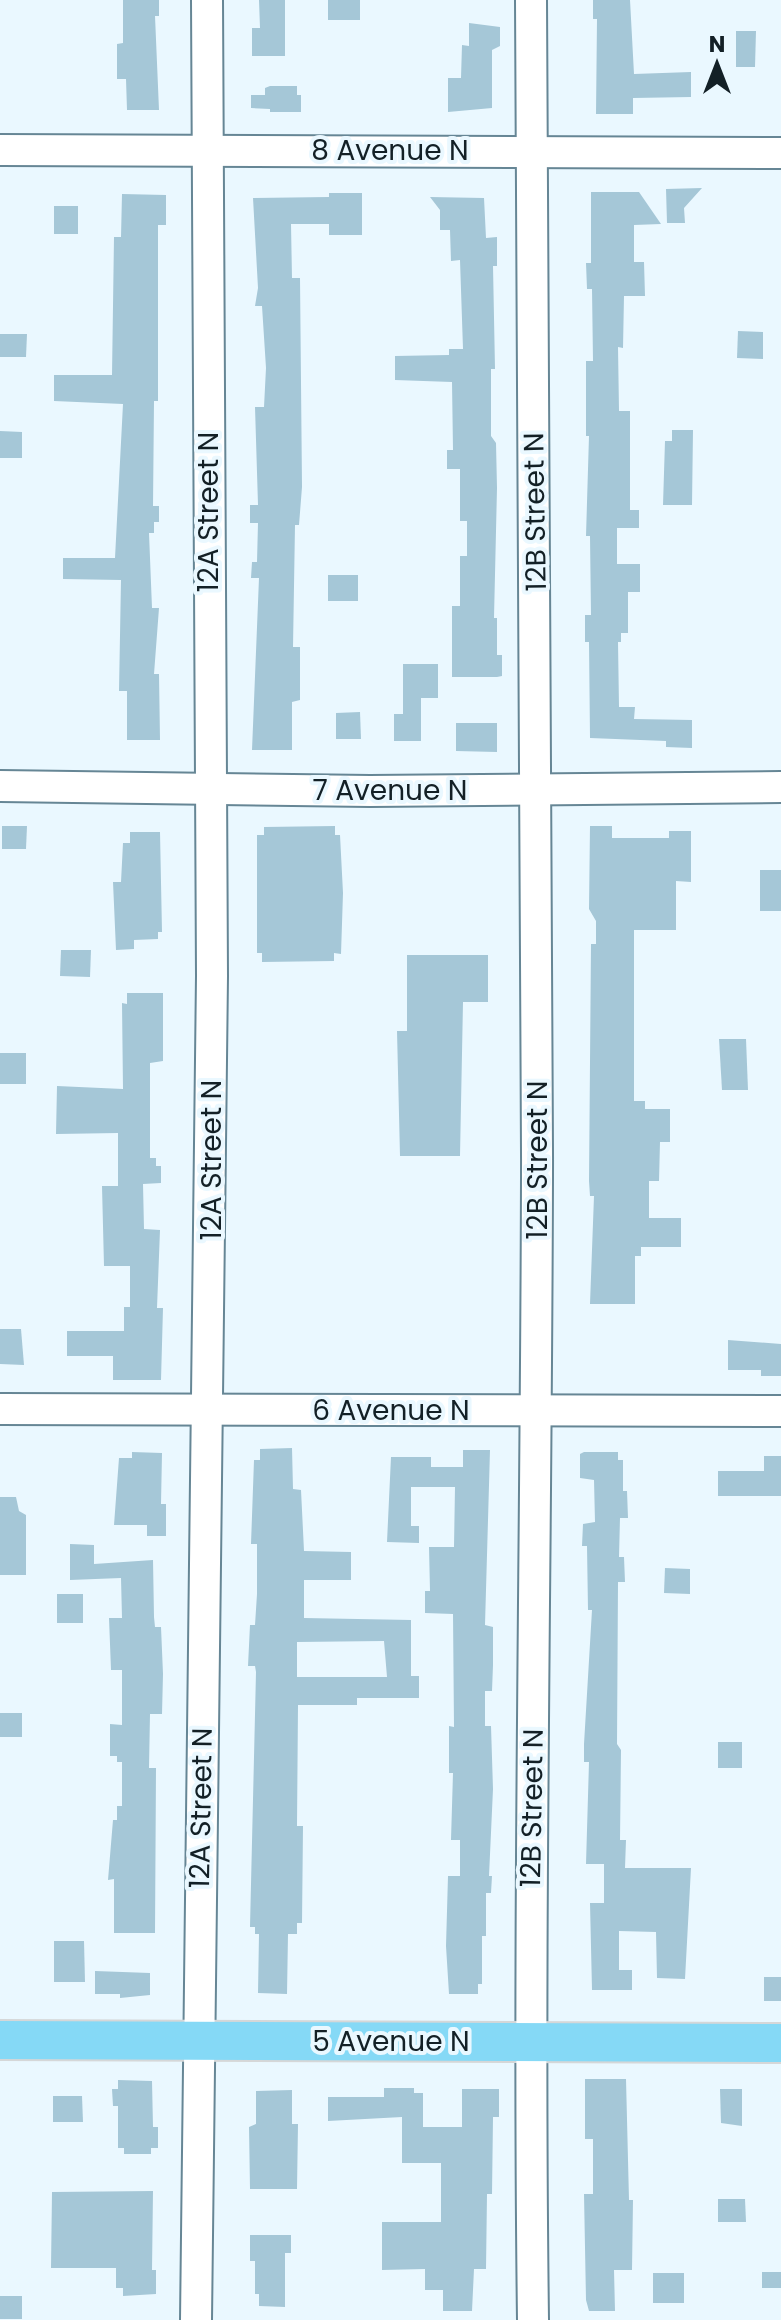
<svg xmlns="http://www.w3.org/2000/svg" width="781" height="2320" font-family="Poppins,sans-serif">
  <rect width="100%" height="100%" fill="#eaf8ff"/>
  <g fill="#a5c7d7" fill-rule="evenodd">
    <polygon points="123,0 159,0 159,16 155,16 159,110 127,110 126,79 117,79 117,44 123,43"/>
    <polygon points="259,0 285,0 285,56 252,56 252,28 260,28"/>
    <rect x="328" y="0" width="32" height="20"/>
    <polygon points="593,0 630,0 634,74 691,72 691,97 633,98 633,114 596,114 597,19 593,19"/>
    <polygon points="469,23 500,27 500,46 492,50 492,108 448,112 448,78 461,78 462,45 469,46"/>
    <polygon points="736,31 756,31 755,67 736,67"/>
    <polygon points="270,86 297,86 297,95 301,95 301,112 270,112 270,109 251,108 251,95 265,95 265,88"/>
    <polygon points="702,188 684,208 685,223 667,223 666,189"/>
    <polygon points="591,192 639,192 661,224 634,225 634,262 644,262 645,296 624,296 623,348 618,347 619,411 630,411 630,510 639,510 639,528 617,528 617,564 640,564 640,592 628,592 628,633 621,633 621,642 618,642 619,707 635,707 634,719 692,720 692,748 666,747 666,741 590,738 589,642 585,642 585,615 591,615 590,536 586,536 589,436 586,436 586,361 593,361 592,289 587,289 586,263 591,263"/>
    <polygon points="329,193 362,193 362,235 329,235 329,224 291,224 292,278 300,278 302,487 299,525 295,525 293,647 300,647 300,700 292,702 292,750 252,750 259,578 251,578 252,562 257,562 258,523 250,523 250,505 258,505 255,407 264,407 266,368 262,306 255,306 258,288 253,198 329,197"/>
    <polygon points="122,194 166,195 166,225 158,225 158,401 154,401 153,506 159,506 159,522 154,522 154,533 149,533 152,608 159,608 154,674 159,674 160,740 127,740 127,691 119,691 121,580 63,579 63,558 115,558 123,404 54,401 54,375 112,375 114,237 121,237"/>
    <polygon points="430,197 484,198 486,238 497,237 497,266 493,266 495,369 491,369 491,436 496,443 497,488 494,618 497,618 497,655 502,655 502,676 497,677 452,677 452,606 460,606 460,556 467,556 467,521 460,521 460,469 447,469 447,450 453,450 452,382 395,380 395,356 449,355 449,349 463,349 460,260 451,261 450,230 440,230 440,210"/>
    <rect x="54" y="206" width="24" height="28"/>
    <polygon points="738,331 763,332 763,359 737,358"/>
    <polygon points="0,334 27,334 26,357 0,357"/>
    <polygon points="672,430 693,430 692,505 663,505 665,441 672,441"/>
    <polygon points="0,431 22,432 22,458 0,458"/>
    <rect x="328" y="575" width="30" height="26"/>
    <polygon points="403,664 438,664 438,698 421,698 421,741 394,741 394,714 403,714"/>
    <polygon points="360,712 361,739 336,739 336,713"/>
    <polygon points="456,723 497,723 497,752 456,751"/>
    <polygon points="2,826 27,826 26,849 2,849"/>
    <polygon points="335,826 335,835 340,835 343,893 341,954 334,953 334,961 262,962 262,953 257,953 257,835 264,835 264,827"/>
    <polygon points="590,826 612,826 612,838 669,838 669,831 691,831 691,882 676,881 676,930 634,930 634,1101 645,1101 645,1109 670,1109 670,1142 660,1142 659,1181 649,1181 649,1218 681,1218 681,1247 641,1247 641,1256 635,1256 635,1304 590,1304 594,1196 590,1196 589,1181 591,944 596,944 596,921 589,909"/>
    <polygon points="130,832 160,832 162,932 158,932 158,939 134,940 134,949 116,950 113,882 121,882 123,843 130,843"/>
    <rect x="760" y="870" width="21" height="41"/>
    <polygon points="61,950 91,950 90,977 60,976"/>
    <polygon points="407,955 488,955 488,1002 463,1002 460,1156 400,1156 397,1031 407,1031"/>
    <polygon points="127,993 163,993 163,1061 150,1063 150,1158 156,1158 156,1166 161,1166 161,1183 143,1184 144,1229 160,1230 157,1308 163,1308 161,1380 113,1380 113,1356 67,1356 67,1331 124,1331 124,1307 130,1307 130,1266 104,1266 102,1186 118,1186 118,1133 56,1134 57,1086 123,1089 122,1003 127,1004"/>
    <polygon points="719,1039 746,1039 748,1090 722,1090"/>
    <rect x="0" y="1053" width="26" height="31"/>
    <polygon points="0,1329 21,1329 24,1365 0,1364"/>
    <polygon points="728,1340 781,1344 781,1376 761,1376 761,1370 728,1370"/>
    <path d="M292,1448L293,1489L301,1490L304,1551L351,1552V1580H304V1618L411,1620V1676H419V1698H357V1705H298L297,1826H303L302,1923H297V1934H288L287,1994L258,1993L259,1934H255V1927H250L256,1672L255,1666H248L250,1625H255L257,1594V1544H251L254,1460H260V1449ZM384,1641L387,1677H297V1642Z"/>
    <polygon points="463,1450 490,1450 485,1625 493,1627 493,1665 492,1691 485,1691 485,1726 491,1726 493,1789 489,1876 492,1876 491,1893 486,1893 486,1936 482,1936 482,1984 478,1984 478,1994 449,1994 446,1946 448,1876 460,1876 460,1840 451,1840 453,1773 449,1773 449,1726 454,1727 453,1614 425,1613 425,1591 430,1591 429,1547 454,1547 455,1487 411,1487 411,1526 419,1526 419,1543 387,1542 391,1457 431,1457 431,1467 463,1467"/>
    <polygon points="132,1452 162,1453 161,1504 166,1504 166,1536 147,1536 147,1525 114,1525 119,1458 132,1458"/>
    <polygon points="584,1452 618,1452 618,1460 623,1460 623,1491 627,1491 628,1518 620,1518 619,1557 624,1557 625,1582 618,1582 617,1744 621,1750 620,1840 626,1840 625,1868 691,1868 685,1979 657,1978 656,1932 619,1931 619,1970 632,1970 632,1990 592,1990 590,1903 604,1903 604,1864 586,1864 589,1762 584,1762 584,1744 592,1610 588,1610 587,1546 582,1546 583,1524 595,1522 594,1480 580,1478 580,1454"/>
    <polygon points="764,1456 781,1456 781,1496 718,1496 718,1471 764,1471"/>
    <polygon points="0,1497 16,1497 19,1511 26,1515 26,1575 0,1575"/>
    <polygon points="70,1544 94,1545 94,1564 153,1560 154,1617 155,1627 161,1627 163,1674 162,1714 150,1714 149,1768 156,1768 155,1933 114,1933 114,1879 108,1880 113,1820 117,1820 117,1806 122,1806 122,1762 117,1762 117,1756 110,1756 110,1724 122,1725 122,1670 111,1670 109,1618 122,1618 121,1578 70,1580"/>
    <polygon points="665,1568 690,1569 690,1594 664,1593"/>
    <rect x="57" y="1594" width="26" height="29"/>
    <rect x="0" y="1713" width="22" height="24"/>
    <rect x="718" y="1742" width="24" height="26"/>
    <polygon points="54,1941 84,1941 85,1982 54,1982"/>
    <polygon points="95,1971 150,1973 150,1995 120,1998 120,1994 95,1994"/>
    <rect x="764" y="1977" width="17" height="24"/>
    <polygon points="585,2079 626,2079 629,2200 633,2200 632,2270 614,2270 615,2311 589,2311 586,2300 584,2194 593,2194 593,2139 585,2139"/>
    <polygon points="118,2080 152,2081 153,2127 158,2127 158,2148 151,2148 151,2154 124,2154 124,2148 118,2148 118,2106 113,2106 112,2089 118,2089"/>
    <polygon points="384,2088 414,2088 414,2093 423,2093 423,2127 462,2127 462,2089 499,2089 499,2117 493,2117 492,2194 487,2194 486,2269 474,2269 472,2311 443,2311 443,2290 425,2290 425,2269 382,2270 382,2222 441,2222 441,2163 402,2163 402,2117 328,2121 328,2097 384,2097"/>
    <polygon points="720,2089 742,2089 742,2126 721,2123"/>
    <polygon points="292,2090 292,2124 298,2124 297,2189 250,2189 249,2127 256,2124 256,2091"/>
    <polygon points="53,2096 82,2096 83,2122 53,2122"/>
    <polygon points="153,2191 152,2270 156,2270 156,2294 123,2296 123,2288 116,2288 116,2268 51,2268 52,2192"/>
    <polygon points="718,2199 745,2199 746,2222 718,2222"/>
    <polygon points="250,2235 291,2235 291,2253 285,2253 285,2307 259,2306 259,2294 255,2294 255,2261 250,2261"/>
    <rect x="762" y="2272" width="19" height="16"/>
    <rect x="653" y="2273" width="31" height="30"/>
    <rect x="0" y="2296" width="22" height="23"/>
  </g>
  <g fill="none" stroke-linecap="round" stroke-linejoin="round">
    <g stroke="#668695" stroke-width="34">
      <g id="minor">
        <path d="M531,0C531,393 538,785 537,1177C536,1558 528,1939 533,2320"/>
        <polyline points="0,150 781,153"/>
        <polyline points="0,786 370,791 781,787"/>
        <polyline points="0,1409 781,1411"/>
        <polyline points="196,2320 212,976 207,0"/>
      </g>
    </g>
    <g stroke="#d5d7d8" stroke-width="42">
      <polyline id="major" points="0,2040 781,2043"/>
    </g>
    <use href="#minor" stroke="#fff" stroke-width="30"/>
    <use href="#major" stroke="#85d9f6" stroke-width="38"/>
  </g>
  <g text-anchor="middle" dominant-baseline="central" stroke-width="8" stroke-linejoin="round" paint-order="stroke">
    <g font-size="28" fill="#132026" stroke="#eaf8ff">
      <text x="390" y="150">8 Avenue N</text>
      <text transform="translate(208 512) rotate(-90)">12A Street N</text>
      <text transform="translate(535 512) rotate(-91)">12B Street N</text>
      <text x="390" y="790">7 Avenue N</text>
      <text transform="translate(211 1160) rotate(-90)">12A Street N</text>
      <text transform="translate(537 1160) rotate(-90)">12B Street N</text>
      <text x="391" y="1410">6 Avenue N</text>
      <text transform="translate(201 1808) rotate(-89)">12A Street N</text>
      <text transform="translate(532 1808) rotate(-89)">12B Street N</text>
      <text x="391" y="2041">5 Avenue N</text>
    </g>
  </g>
  <g transform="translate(717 64)" stroke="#eaf8ff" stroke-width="6" paint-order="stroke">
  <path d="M0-6L14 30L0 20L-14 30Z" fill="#132026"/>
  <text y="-12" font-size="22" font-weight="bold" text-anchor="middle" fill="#132026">N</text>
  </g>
</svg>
